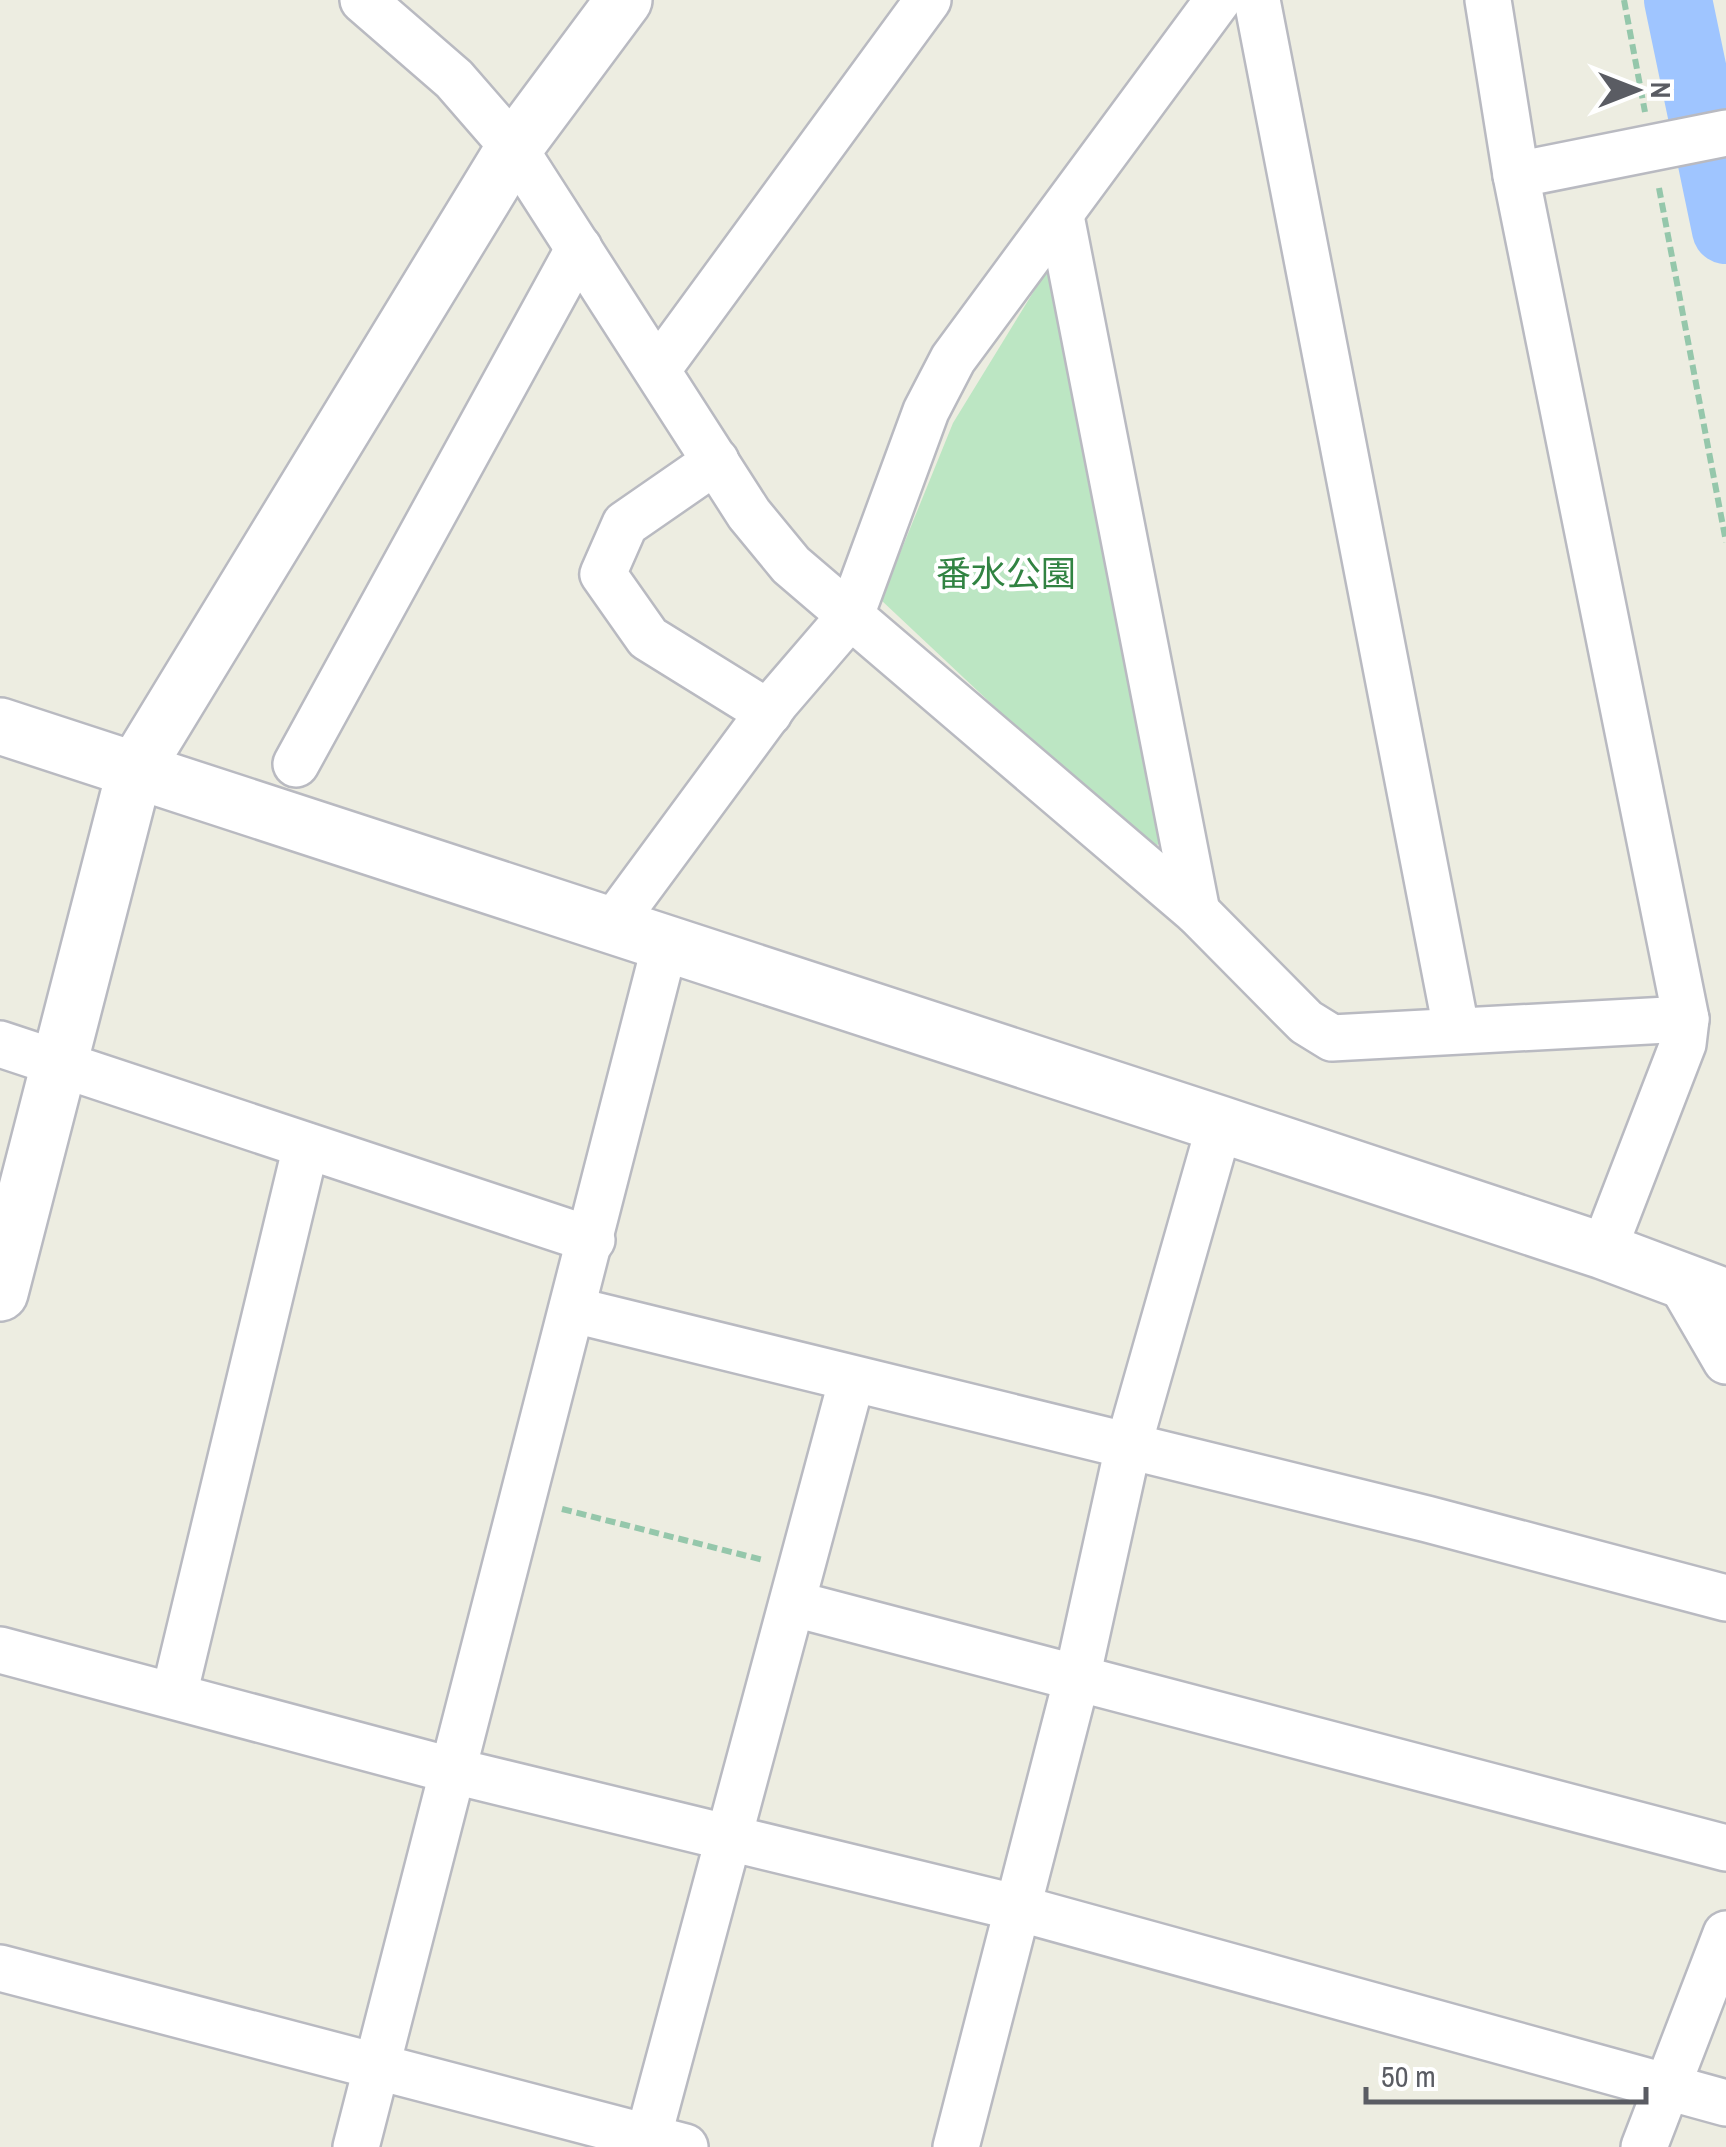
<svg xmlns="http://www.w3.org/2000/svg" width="1726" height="2147" font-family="'Archivo Narrow','Noto Sans JP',sans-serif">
  <rect width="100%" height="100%" fill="#edede1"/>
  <polygon fill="#bce6c3" points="1041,271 1058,275 1165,841 1147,850 881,600 953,423 1037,286"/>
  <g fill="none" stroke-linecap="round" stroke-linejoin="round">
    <polyline stroke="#9fc5ff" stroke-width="68" points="1678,0 1726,230"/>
    <g stroke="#b9bac1" stroke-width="50">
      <g id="minor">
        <polyline points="363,0 454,79 514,148 749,514 791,565 1197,912 1306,1022 1332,1038 1686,1019"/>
        <polyline points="1257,0 1456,1028"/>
        <polyline points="1488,0 1516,175 1686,1019 1683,1044 1603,1251"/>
        <polyline points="1516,175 1726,133"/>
        <polyline points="1061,216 1197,912"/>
        <polyline points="658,369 928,0"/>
        <polyline points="716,461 625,524 603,574 648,638 769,713"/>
        <polyline points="296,764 579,248"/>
        <polyline points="611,926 777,701 851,615 926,411 953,359 1218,0"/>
        <polyline points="0,1044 592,1240"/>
        <polyline points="1679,1280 1726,1361"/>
        <polyline points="574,1310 1427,1519 1726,1598"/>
        <polyline points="795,1604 1726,1848"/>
        <polyline points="0,1650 450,1770 1018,1908 1726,2103"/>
        <polyline points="174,1695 306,1146"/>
        <polyline points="0,1968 685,2147"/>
        <polyline points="648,2138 852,1379"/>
        <polyline points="356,2147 665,945"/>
        <polyline points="956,2147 1077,1678 1128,1447 1220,1124"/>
        <polyline points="1644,2147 1726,1934"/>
      </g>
    </g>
    <g stroke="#b9bac1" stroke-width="60">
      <g id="tertiary">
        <polyline points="0,726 1220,1124 1603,1251 1726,1297"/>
        <polyline points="0,1293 135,770 514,148 624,0"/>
      </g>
    </g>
    <g stroke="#95c7ab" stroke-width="6" stroke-dasharray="10 5" stroke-linecap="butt">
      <polyline points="1624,0 1645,112"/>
      <polyline points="1659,188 1726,542"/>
      <polyline points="562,1509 763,1560"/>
    </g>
    <use href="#minor" stroke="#fff" stroke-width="45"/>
    <use href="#tertiary" stroke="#fff" stroke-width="55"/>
  </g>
  <g text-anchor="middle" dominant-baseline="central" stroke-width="8" stroke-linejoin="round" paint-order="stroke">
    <g font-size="35" fill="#318342" stroke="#fff">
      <text x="1006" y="573">番水公園</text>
    </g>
  </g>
  <g transform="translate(1636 90) rotate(90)" stroke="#ffffff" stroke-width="8" paint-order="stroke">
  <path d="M0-8L18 38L0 25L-18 38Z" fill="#5a5c63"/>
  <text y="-15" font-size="28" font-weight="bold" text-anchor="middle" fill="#5a5c63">N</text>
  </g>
  <path d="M1366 2087v15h280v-15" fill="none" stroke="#5a5c63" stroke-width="5"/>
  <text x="1381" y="2087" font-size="30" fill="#5a5c63" stroke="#ffffff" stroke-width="8" paint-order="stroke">50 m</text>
</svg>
